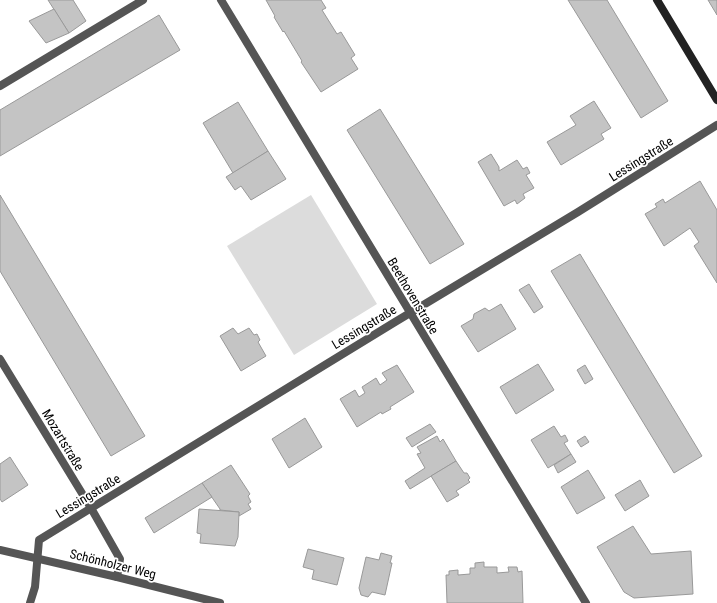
<svg xmlns="http://www.w3.org/2000/svg" width="717" height="603" font-family="'Roboto Condensed',sans-serif">
  <rect width="100%" height="100%" fill="#fff"/>
  <polygon fill="#dcdcdc" points="311,195 377,304 294,355 227,246"/>
  <g fill="#c4c4c4" stroke="#999">
    <polygon points="48,0 73,0 86,21 69,33"/>
    <polygon points="266,0 321,0 326,8 322,10 337,34 341,32 355,55 351,58 358,69 321,92 301,62 302,61 284,31 283,32 274,17 275,16"/>
    <polygon points="568,0 607,0 668,101 641,118"/>
    <polygon points="708,0 717,0 717,15"/>
    <polygon points="54,9 69,33 46,43 29,21"/>
    <polygon points="159,15 180,50 0,156 0,110"/>
    <polygon points="594,101 611,128 601,134 604,139 561,165 547,142 576,125 570,116"/>
    <polygon points="238,102 268,151 233,173 203,123"/>
    <polygon points="380,109 464,244 430,264 347,130"/>
    <polygon points="268,151 286,179 251,200 241,186 235,190 226,177"/>
    <polygon points="491,154 499,167 499,171 517,160 523,169 527,167 530,173 526,175 534,188 523,194 525,198 517,204 515,200 504,206 478,162"/>
    <polygon points="700,181 717,210 717,283 694,246 699,242 690,228 664,246 645,214 657,207 655,204 663,199 665,203"/>
    <polygon points="0,195 145,436 111,456 0,271"/>
    <polygon points="580,254 702,456 674,473 551,271"/>
    <polygon points="529,284 543,307 534,313 519,290"/>
    <polygon points="501,304 516,329 478,352 461,326 473,319 474,314 485,308 489,311"/>
    <polygon points="233,328 238,334 249,328 254,335 257,334 260,340 258,342 266,356 241,371 220,336"/>
    <polygon points="538,364 554,390 516,414 500,387"/>
    <polygon points="397,365 414,392 390,407 391,409 382,414 381,412 357,427 340,399 355,390 359,397 365,393 362,387 376,378 380,385 387,380 382,373"/>
    <polygon points="585,365 593,379 585,384 577,370"/>
    <polygon points="305,418 322,447 289,468 272,439"/>
    <polygon points="430,424 436,432 412,447 406,438"/>
    <polygon points="554,426 561,437 565,435 568,441 564,443 571,454 548,468 531,440"/>
    <polygon points="437,436 440,442 443,439 456,461 410,489 405,481 425,468 417,454 421,453 417,447"/>
    <polygon points="585,436 589,442 581,447 577,441"/>
    <polygon points="571,454 576,462 558,473 554,465"/>
    <polygon points="10,457 28,485 2,502 0,499 0,464"/>
    <polygon points="456,461 464,473 467,473 470,478 468,480 470,482 456,491 459,495 447,502 431,476"/>
    <polygon points="231,465 250,494 248,496 251,502 248,504 251,509 239,516 239,512 220,510 220,509 202,483"/>
    <polygon points="588,470 605,498 577,514 561,487"/>
    <polygon points="640,480 649,496 625,511 615,495"/>
    <polygon points="202,483 212,497 154,533 145,518"/>
    <polygon points="199,509 239,512 238,537 235,546 200,543 201,534 197,533"/>
    <polygon points="633,526 651,554 691,551 693,594 634,598 624,592 597,547"/>
    <polygon points="308,549 344,558 337,585 312,579 314,570 303,567"/>
    <polygon points="381,553 392,556 390,563 392,563 385,595 372,592 368,597 361,595 359,588 366,557 379,560"/>
    <polygon points="484,562 484,567 497,567 497,573 509,572 508,567 517,567 518,572 522,571 523,603 447,603 446,575 449,575 449,571 458,570 458,575 470,574 470,568 475,568 475,563"/>
  </g>
  <g fill="none" stroke-linecap="round" stroke-linejoin="round">
    <polyline stroke="#555" stroke-width="8" points="0,86 143,0"/>
    <g stroke="#555" stroke-width="8">
      <polyline points="221,0 586,603"/>
      <polyline points="0,359 91,508 120,559 117,577"/>
      <polyline points="0,550 117,577 220,603"/>
      <polyline points="30,603 35,587 39,540 395,322 578,212 717,125"/>
    </g>
    <polyline stroke="#222" stroke-width="8" points="657,0 717,100"/>
  </g>
  <g text-anchor="middle" dominant-baseline="central" stroke-width="3.5" stroke-linejoin="round" paint-order="stroke">
    <g font-size="13" fill="#000" stroke="#fff">
      <text transform="translate(641 159) rotate(-32)">Lessingstraße</text>
      <text transform="translate(413 296) rotate(59)">Beethovenstraße</text>
      <text transform="translate(364 327) rotate(-31)">Lessingstraße</text>
      <text transform="translate(63 440) rotate(59)">Mozartstraße</text>
      <text transform="translate(88 496) rotate(-31)">Lessingstraße</text>
      <text transform="translate(113 564) rotate(14)">Schönholzer Weg</text>
    </g>
  </g>
</svg>
